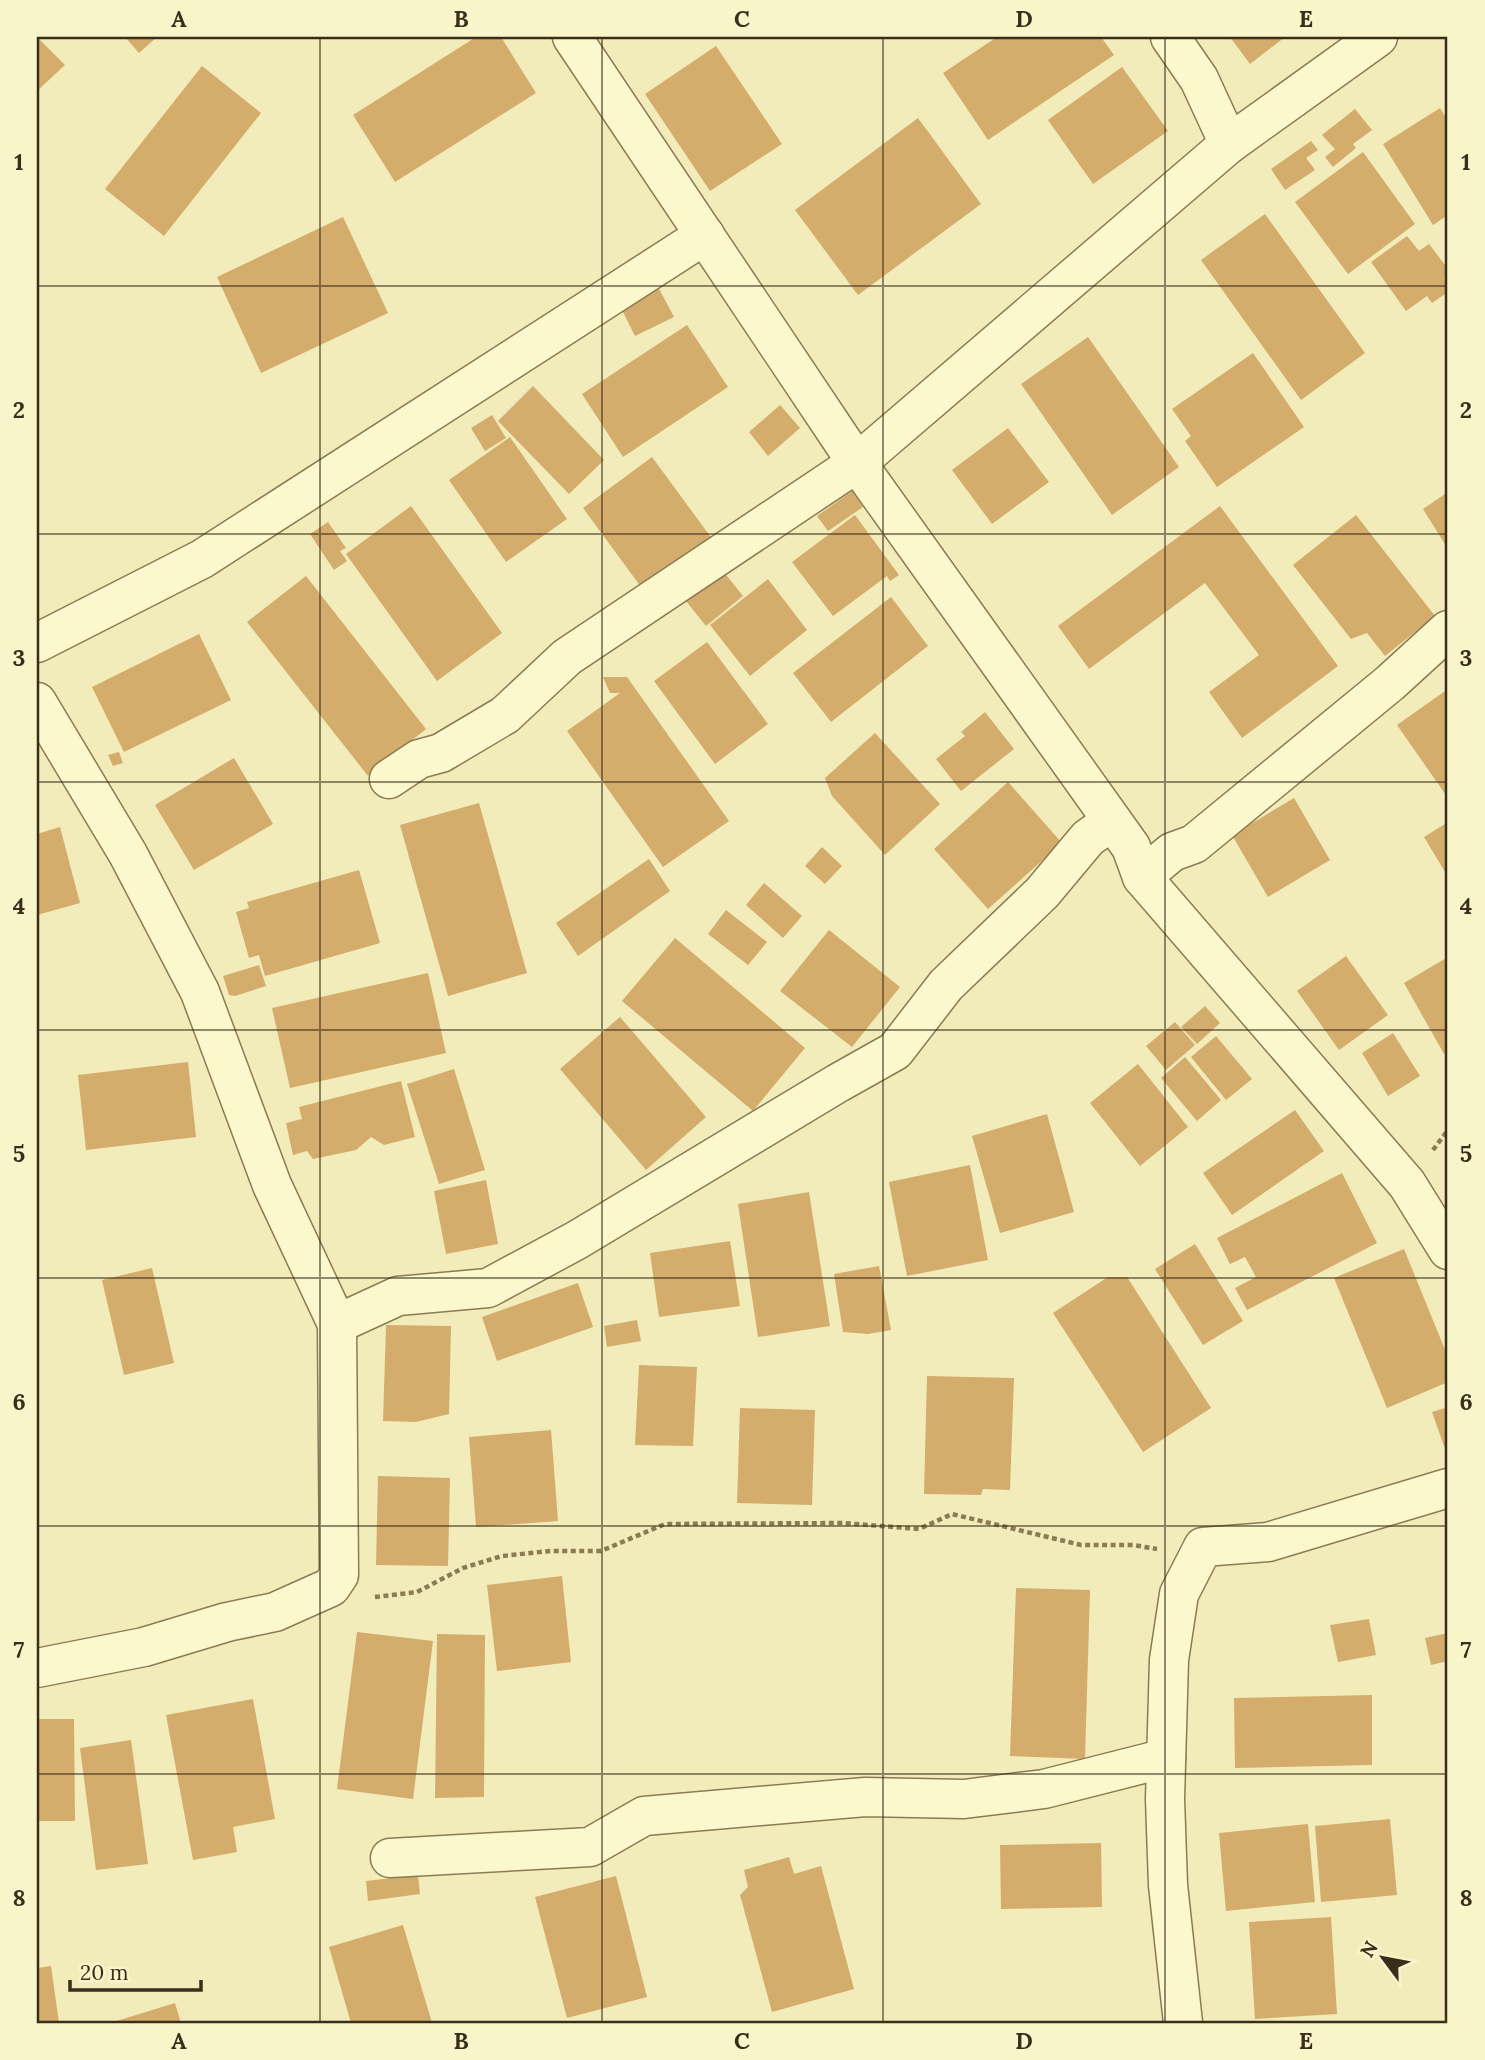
<svg xmlns="http://www.w3.org/2000/svg" width="1485" height="2060" font-family="Lora,serif">
  <rect width="100%" height="100%" fill="#f2ecba"/>
  <g fill="#d4ac6c">
    <polygon points="37,37 65,65 37,91"/>
    <polygon points="125,37 157,37 139,53"/>
    <polygon points="476,37 501,37 536,93 395,182 353,115"/>
    <polygon points="997,37 1101,37 1114,55 988,140 943,73"/>
    <polygon points="1230,37 1285,37 1250,64"/>
    <polygon points="716,46 782,144 710,191 645,94"/>
    <polygon points="202,66 261,113 164,236 105,189"/>
    <polygon points="1122,67 1168,131 1093,184 1048,120"/>
    <polygon points="1440,108 1448,121 1448,215 1433,225 1383,144"/>
    <polygon points="1355,109 1372,130 1353,144 1356,148 1333,167 1325,157 1335,149 1322,135"/>
    <polygon points="918,118 981,204 858,295 795,210"/>
    <polygon points="1311,141 1318,150 1306,158 1315,170 1285,190 1271,169"/>
    <polygon points="1363,152 1415,224 1348,274 1295,202"/>
    <polygon points="1265,214 1365,353 1301,400 1201,260"/>
    <polygon points="343,217 388,313 261,373 217,277"/>
    <polygon points="1407,236 1419,251 1429,244 1445,265 1447,263 1448,276 1444,278 1448,284 1448,292 1432,303 1427,296 1406,311 1371,262"/>
    <polygon points="657,285 674,317 635,336 619,304"/>
    <polygon points="687,325 728,387 623,457 582,394"/>
    <polygon points="1088,337 1179,467 1112,515 1021,384"/>
    <polygon points="1253,353 1304,427 1217,487 1185,441 1191,436 1172,409"/>
    <polygon points="533,386 604,460 569,494 498,421"/>
    <polygon points="780,405 800,428 768,456 749,432"/>
    <polygon points="492,415 506,438 485,451 471,428"/>
    <polygon points="1008,428 1049,482 992,524 952,470"/>
    <polygon points="510,437 567,519 506,562 449,480"/>
    <polygon points="652,457 713,540 644,591 583,508"/>
    <polygon points="852,491 863,507 828,531 817,516"/>
    <polygon points="1448,492 1448,549 1423,509"/>
    <polygon points="411,506 502,633 437,681 346,554"/>
    <polygon points="1220,506 1338,666 1242,738 1209,692 1259,655 1205,583 1089,669 1058,626"/>
    <polygon points="855,515 899,575 890,581 887,576 833,616 792,562"/>
    <polygon points="1356,515 1435,616 1385,656 1367,633 1351,639 1293,565"/>
    <polygon points="328,522 346,548 340,551 347,561 334,570 310,534"/>
    <polygon points="723,571 743,596 706,626 686,601"/>
    <polygon points="306,576 426,729 368,776 247,622"/>
    <polygon points="768,579 807,630 750,676 710,625"/>
    <polygon points="891,597 928,646 831,722 793,673"/>
    <polygon points="199,634 231,700 124,752 92,687"/>
    <polygon points="707,642 768,724 715,764 654,681"/>
    <polygon points="603,677 627,677 729,821 663,867 567,731 620,693 610,693"/>
    <polygon points="1448,689 1448,798 1397,725"/>
    <polygon points="985,712 1014,749 961,791 936,759 965,736 961,732"/>
    <polygon points="875,733 940,804 885,855 832,796 825,778"/>
    <polygon points="119,752 123,763 113,766 108,755"/>
    <polygon points="234,758 273,824 194,870 155,805"/>
    <polygon points="1008,782 1062,843 988,909 934,849"/>
    <polygon points="1294,798 1330,860 1268,897 1232,835"/>
    <polygon points="479,803 527,973 448,996 400,825"/>
    <polygon points="1448,822 1448,877 1424,837"/>
    <polygon points="60,827 80,903 37,915 37,834"/>
    <polygon points="822,847 842,866 825,884 805,866"/>
    <polygon points="649,859 670,891 578,956 556,923"/>
    <polygon points="359,870 380,943 265,976 259,955 249,958 236,912 249,908 247,902"/>
    <polygon points="764,883 802,916 783,938 746,905"/>
    <polygon points="726,910 767,942 748,965 708,934"/>
    <polygon points="829,930 900,987 852,1047 780,991"/>
    <polygon points="675,938 805,1048 753,1111 622,1001"/>
    <polygon points="1346,956 1388,1015 1339,1050 1297,991"/>
    <polygon points="1448,957 1448,1051 1444,1054 1404,983"/>
    <polygon points="259,965 266,986 235,996 229,995 223,976"/>
    <polygon points="428,973 446,1053 290,1088 272,1008"/>
    <polygon points="1205,1006 1220,1023 1197,1044 1181,1027"/>
    <polygon points="620,1017 706,1117 646,1170 560,1069"/>
    <polygon points="1175,1022 1195,1045 1166,1070 1146,1046"/>
    <polygon points="1393,1033 1420,1076 1388,1096 1362,1053"/>
    <polygon points="1216,1036 1252,1079 1226,1100 1191,1057"/>
    <polygon points="1185,1057 1221,1100 1197,1121 1161,1078"/>
    <polygon points="188,1062 196,1137 86,1150 78,1075"/>
    <polygon points="1138,1064 1188,1127 1140,1166 1090,1103"/>
    <polygon points="454,1069 485,1170 439,1184 407,1084"/>
    <polygon points="401,1081 415,1137 384,1145 371,1137 356,1150 313,1159 307,1151 293,1155 286,1123 302,1119 299,1107"/>
    <polygon points="1295,1110 1324,1151 1232,1215 1203,1173"/>
    <polygon points="1047,1114 1074,1212 1000,1233 972,1136"/>
    <polygon points="970,1165 988,1260 907,1276 889,1182"/>
    <polygon points="1342,1173 1377,1243 1247,1310 1235,1288 1256,1277 1245,1257 1230,1264 1217,1238"/>
    <polygon points="486,1180 498,1244 446,1254 434,1191"/>
    <polygon points="809,1192 830,1326 758,1337 738,1204"/>
    <polygon points="730,1241 740,1306 659,1317 650,1253"/>
    <polygon points="1195,1244 1243,1321 1203,1345 1155,1269"/>
    <polygon points="1404,1249 1448,1357 1448,1382 1387,1408 1334,1278"/>
    <polygon points="879,1266 891,1330 868,1334 843,1332 834,1274"/>
    <polygon points="152,1268 174,1363 124,1375 102,1280"/>
    <polygon points="1108,1277 1127,1277 1211,1408 1143,1452 1053,1313"/>
    <polygon points="578,1283 593,1327 497,1361 482,1317"/>
    <polygon points="637,1320 641,1341 607,1347 604,1326"/>
    <polygon points="386,1325 451,1326 449,1414 416,1422 383,1421"/>
    <polygon points="639,1365 697,1367 693,1446 635,1445"/>
    <polygon points="927,1376 1014,1378 1010,1490 983,1489 981,1495 924,1494"/>
    <polygon points="1448,1407 1448,1448 1445,1449 1432,1412"/>
    <polygon points="740,1408 815,1410 812,1505 737,1503"/>
    <polygon points="551,1430 558,1521 476,1527 469,1437"/>
    <polygon points="378,1476 450,1478 448,1566 376,1565"/>
    <polygon points="562,1576 571,1662 497,1671 487,1585"/>
    <polygon points="1016,1588 1090,1590 1085,1759 1010,1756"/>
    <polygon points="1369,1619 1376,1655 1338,1662 1330,1625"/>
    <polygon points="357,1632 433,1641 413,1799 337,1789"/>
    <polygon points="1448,1633 1448,1661 1431,1665 1425,1638"/>
    <polygon points="437,1634 485,1635 484,1797 435,1798"/>
    <polygon points="1372,1695 1372,1765 1235,1768 1234,1698"/>
    <polygon points="253,1699 275,1819 233,1827 237,1852 193,1860 166,1715"/>
    <polygon points="37,1719 74,1719 75,1821 37,1821"/>
    <polygon points="131,1740 148,1864 96,1870 80,1748"/>
    <polygon points="1390,1819 1397,1895 1321,1902 1315,1826"/>
    <polygon points="1308,1824 1315,1902 1226,1911 1219,1833"/>
    <polygon points="1101,1843 1102,1907 1001,1909 1000,1845"/>
    <polygon points="789,1857 794,1874 821,1866 854,1989 772,2012 740,1895 748,1887 744,1870"/>
    <polygon points="418,1875 420,1894 368,1901 366,1881"/>
    <polygon points="616,1876 647,1997 567,2018 535,1897"/>
    <polygon points="1331,1917 1337,2014 1255,2019 1249,1922"/>
    <polygon points="403,1925 432,2023 351,2023 329,1947"/>
    <polygon points="51,1966 59,2023 37,2023 37,1968"/>
    <polygon points="175,2003 181,2023 110,2023"/>
  </g>
  <g fill="none" stroke-linecap="round" stroke-linejoin="round">
    <g stroke="#8a7b53" stroke-width="41">
      <g id="minor">
        <polyline points="572,37 857,463 1131,847 1142,877 1407,1184 1448,1250"/>
        <polyline points="1170,37 1199,79 1229,144"/>
        <polyline points="37,643 202,559 705,235"/>
        <polyline points="37,702 128,854 200,992 272,1185 337,1324 339,1575 331,1587 275,1612 227,1622 144,1647 37,1668"/>
        <polyline points="389,779 419,759 441,753 505,715 567,657 857,463 1229,144 1378,37"/>
        <polyline points="1142,877 1172,852 1194,844 1390,683 1448,630"/>
        <polyline points="337,1324 398,1296 488,1288 577,1240 838,1083 895,1051 946,985 1042,893 1088,838 1112,821"/>
        <polyline points="390,1858 590,1847 644,1816 865,1797 964,1799 1044,1789 1166,1758"/>
        <polyline points="1183,2023 1168,1885 1165,1799 1169,1660 1179,1594 1203,1547 1268,1542 1448,1488"/>
      </g>
    </g>
    <g stroke="#8a7b53" stroke-width="4.5" stroke-dasharray="5 3.5" stroke-linecap="butt">
      <polyline points="1433,1150 1448,1130"/>
      <polyline points="375,1597 417,1592 463,1568 502,1556 550,1551 601,1551 665,1524 843,1523 919,1529 952,1514 1081,1545 1133,1545 1157,1549"/>
    </g>
    <use href="#minor" stroke="#fcf8ce" stroke-width="38"/>
  </g>
  <path fill="none" stroke="#382e19" stroke-width="2" stroke-opacity="0.55" d="M320,37V2023M602,37V2023M883,37V2023M1165,37V2023M37,286H1448M37,534H1448M37,782H1448M37,1030H1448M37,1278H1448M37,1526H1448M37,1774H1448"/>
  <rect width="1485" height="2060" fill="none" stroke="#f9f5ca" stroke-width="77"/>
  <g transform="translate(1383 1958) rotate(302)" stroke="#f9f5ca" stroke-width="5" paint-order="stroke">
  <path d="M0-5L12 26L0 18L-12 26Z" fill="#382e19"/>
  <text y="-10" font-size="19" font-weight="bold" text-anchor="middle" fill="#382e19">N</text>
  </g>
  <path d="M70 1980v10h131v-10" fill="none" stroke="#382e19" stroke-width="3.5"/>
  <text x="80" y="1980" font-size="21" fill="#382e19" stroke="#f9f5ca" stroke-width="5" paint-order="stroke">20 m</text>
  <rect x="38" y="38" width="1408" height="1984" fill="none" stroke="#382e19" stroke-width="2.5"/>
  <g font-size="23" text-anchor="middle" font-weight="bold" fill="#382e19">
    <text x="179" y="27">A</text>
    <text x="461" y="27">B</text>
    <text x="742" y="27">C</text>
    <text x="1024" y="27">D</text>
    <text x="1306" y="27">E</text>
    <text x="19" y="170">1</text>
    <text x="1466" y="170">1</text>
    <text x="19" y="418">2</text>
    <text x="1466" y="418">2</text>
    <text x="19" y="666">3</text>
    <text x="1466" y="666">3</text>
    <text x="19" y="914">4</text>
    <text x="1466" y="914">4</text>
    <text x="19" y="1162">5</text>
    <text x="1466" y="1162">5</text>
    <text x="19" y="1410">6</text>
    <text x="1466" y="1410">6</text>
    <text x="19" y="1658">7</text>
    <text x="1466" y="1658">7</text>
    <text x="19" y="1906">8</text>
    <text x="1466" y="1906">8</text>
    <text x="179" y="2049">A</text>
    <text x="461" y="2049">B</text>
    <text x="742" y="2049">C</text>
    <text x="1024" y="2049">D</text>
    <text x="1306" y="2049">E</text>
  </g>
</svg>
